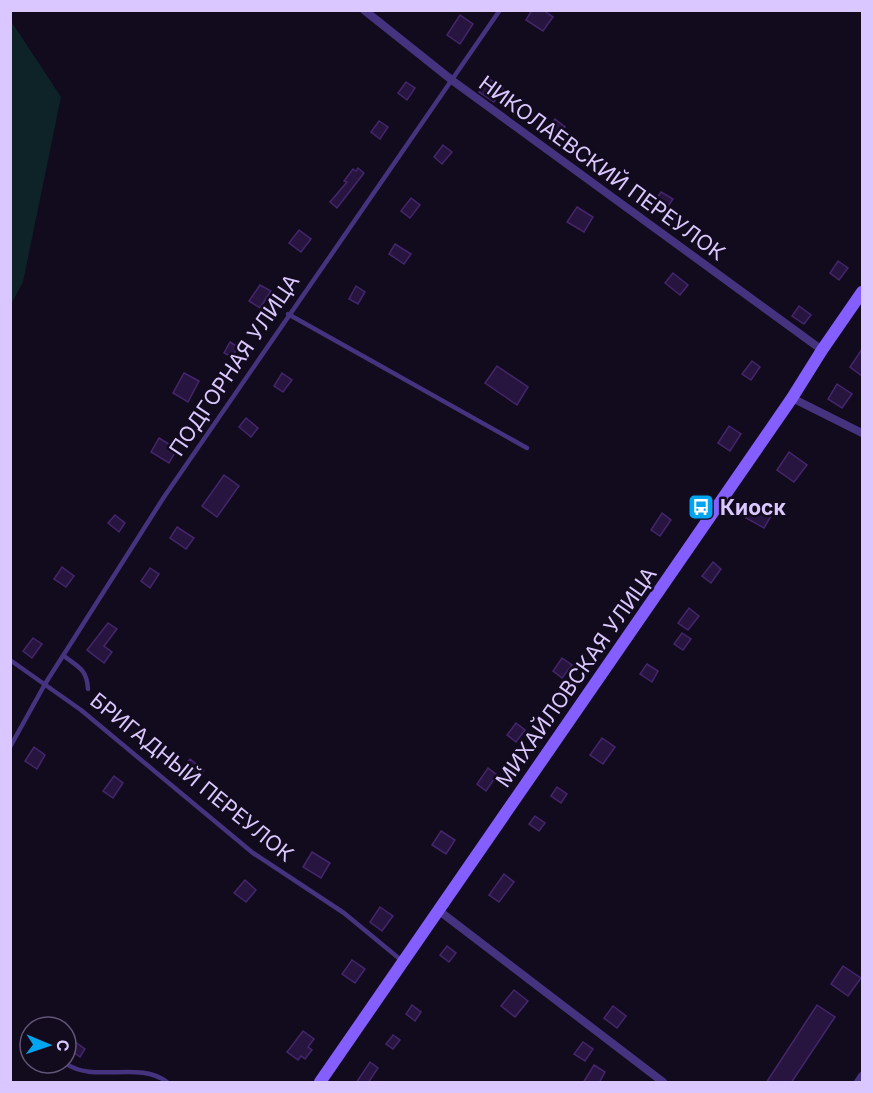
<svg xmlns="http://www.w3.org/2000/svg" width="873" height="1093" font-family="Inter,sans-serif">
  <rect width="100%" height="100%" fill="#120a1d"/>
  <polygon fill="#0d2328" points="11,21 61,97 23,282 11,304"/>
  <g fill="#27153f" stroke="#44266d" stroke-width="1.5">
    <polygon points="532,10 543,10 553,17 543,31 526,20"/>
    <polygon points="460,15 473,24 460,44 447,35"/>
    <polygon points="488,78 503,88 494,102 479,92"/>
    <polygon points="406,82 415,88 407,100 398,93"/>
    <polygon points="555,119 565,127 557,138 546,130"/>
    <polygon points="379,121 388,127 380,139 371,132"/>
    <polygon points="443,145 452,152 442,164 434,157"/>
    <polygon points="358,168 364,173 337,208 330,202 347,182 344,181 353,169 356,171"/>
    <polygon points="661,192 673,199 663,214 651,207"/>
    <polygon points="411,198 420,205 410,218 401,211"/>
    <polygon points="577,207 593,217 584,232 567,222"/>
    <polygon points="299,230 311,239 301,252 289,243"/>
    <polygon points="395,244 411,254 404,264 389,254"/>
    <polygon points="838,261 848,268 839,280 830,273"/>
    <polygon points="673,273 688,285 680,295 665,283"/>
    <polygon points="260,285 271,291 260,308 249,301"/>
    <polygon points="356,286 365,292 358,304 349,299"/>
    <polygon points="799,306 811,315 804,324 792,316"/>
    <polygon points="230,342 238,347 232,357 224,353"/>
    <polygon points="862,349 862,376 850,367"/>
    <polygon points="752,361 760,367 751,380 742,374"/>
    <polygon points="497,366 528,387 517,405 485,383"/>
    <polygon points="184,373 199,381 188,402 173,393"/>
    <polygon points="282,373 292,380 283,392 274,386"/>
    <polygon points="837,384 852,394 842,408 828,399"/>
    <polygon points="246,418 258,428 251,437 239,427"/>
    <polygon points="729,426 741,434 730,451 718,443"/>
    <polygon points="159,438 177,449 169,463 151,452"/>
    <polygon points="789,452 807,465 794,482 777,470"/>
    <polygon points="224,475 239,486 217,517 202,506"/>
    <polygon points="753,506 771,516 764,528 746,518"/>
    <polygon points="662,513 671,520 660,536 651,530"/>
    <polygon points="115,515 125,523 119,532 108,523"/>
    <polygon points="177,527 194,538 186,549 170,538"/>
    <polygon points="713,562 721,569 711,583 702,576"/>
    <polygon points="62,567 74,576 66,587 54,579"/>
    <polygon points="150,568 159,574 150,588 141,581"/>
    <polygon points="689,608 699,616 688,630 678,623"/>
    <polygon points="108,623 117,629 104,646 112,652 104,663 87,650"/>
    <polygon points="682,633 691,639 683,650 674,644"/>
    <polygon points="33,638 42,644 32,658 23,651"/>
    <polygon points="562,658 572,665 562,678 553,671"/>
    <polygon points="647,664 658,671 652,682 640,674"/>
    <polygon points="516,723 525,730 516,742 507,735"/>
    <polygon points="602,738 615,747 603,764 590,755"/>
    <polygon points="34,747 45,755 37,769 25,761"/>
    <polygon points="190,759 204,770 197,780 182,769"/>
    <polygon points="488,768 497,775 486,791 477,784"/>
    <polygon points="114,776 123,783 113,798 103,791"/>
    <polygon points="557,787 567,794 561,803 551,796"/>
    <polygon points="535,816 545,823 539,831 529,824"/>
    <polygon points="441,831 455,840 446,854 432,845"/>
    <polygon points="312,852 330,863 321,878 303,867"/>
    <polygon points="504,874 514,882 499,902 489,895"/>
    <polygon points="245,880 256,890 246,902 234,893"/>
    <polygon points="380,907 393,916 382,931 370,922"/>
    <polygon points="447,946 456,953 449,962 440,955"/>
    <polygon points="352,960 365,969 355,983 342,974"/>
    <polygon points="843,966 861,978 848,996 831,984"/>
    <polygon points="514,990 528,1001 515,1017 501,1006"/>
    <polygon points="412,1005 421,1012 415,1021 406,1014"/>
    <polygon points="817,1005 835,1017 791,1083 766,1083"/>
    <polygon points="613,1006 626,1016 617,1028 604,1018"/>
    <polygon points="303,1031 314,1039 308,1047 312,1050 305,1059 301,1056 298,1060 287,1052"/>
    <polygon points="393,1035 400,1040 393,1049 386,1044"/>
    <polygon points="74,1041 85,1049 80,1057 69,1049"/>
    <polygon points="583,1042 593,1049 585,1061 574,1054"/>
    <polygon points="370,1062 378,1068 368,1083 356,1083"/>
    <polygon points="594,1065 605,1072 599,1083 583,1083"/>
  </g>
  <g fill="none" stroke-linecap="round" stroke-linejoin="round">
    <g stroke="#46337f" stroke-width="4.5">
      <polyline points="288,314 527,448"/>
      <path d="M64,656C78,667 87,669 88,689"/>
      <polyline points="10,660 81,710 253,853 344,913 401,960"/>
      <polyline points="10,747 45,684 164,497 500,10"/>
      <path d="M65,1063C94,1084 139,1060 167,1082"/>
    </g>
    <g stroke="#46337f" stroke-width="8">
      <polyline points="364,10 453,81 822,350"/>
      <polyline points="792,398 862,433"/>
      <polyline points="438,910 663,1082"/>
      <polyline points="858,1082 862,1076"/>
    </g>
    <polyline stroke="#855eff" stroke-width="12" points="320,1082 792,398 822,350 862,292"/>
  </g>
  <defs>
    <g id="bus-square" transform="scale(1.35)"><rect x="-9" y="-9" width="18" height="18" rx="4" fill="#00a5f2" stroke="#120a1d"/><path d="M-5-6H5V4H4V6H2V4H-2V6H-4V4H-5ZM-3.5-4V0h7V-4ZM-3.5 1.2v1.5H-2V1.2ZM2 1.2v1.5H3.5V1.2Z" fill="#fff"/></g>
  </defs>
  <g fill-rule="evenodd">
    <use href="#bus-square" x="701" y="507"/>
  </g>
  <g text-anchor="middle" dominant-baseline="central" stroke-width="5" stroke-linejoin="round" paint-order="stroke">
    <g font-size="21" fill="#dac7ff" stroke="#120a1d">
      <text transform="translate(602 168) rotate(36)">НИКОЛАЕВСКИЙ ПЕРЕУЛОК</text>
      <text transform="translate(234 365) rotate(-56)">ПОДГОРНАЯ УЛИЦА</text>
      <text transform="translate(576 677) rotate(-55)">МИХАЙЛОВСКАЯ УЛИЦА</text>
      <text transform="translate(192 777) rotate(39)">БРИГАДНЫЙ ПЕРЕУЛОК</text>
    </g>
    <g font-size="21" font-weight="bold" fill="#dac7ff" stroke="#120a1d" text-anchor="start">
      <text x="720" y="507">Киоск</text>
    </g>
  </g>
  <rect width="873" height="1093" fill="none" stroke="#dac7ff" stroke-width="24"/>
  <g transform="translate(48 1045) rotate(92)"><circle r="28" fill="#120a1d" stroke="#625677" stroke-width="1.5"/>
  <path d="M0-4.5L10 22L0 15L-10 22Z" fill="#00a5f2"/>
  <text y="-9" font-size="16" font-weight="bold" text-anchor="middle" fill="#dac7ff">С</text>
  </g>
</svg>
